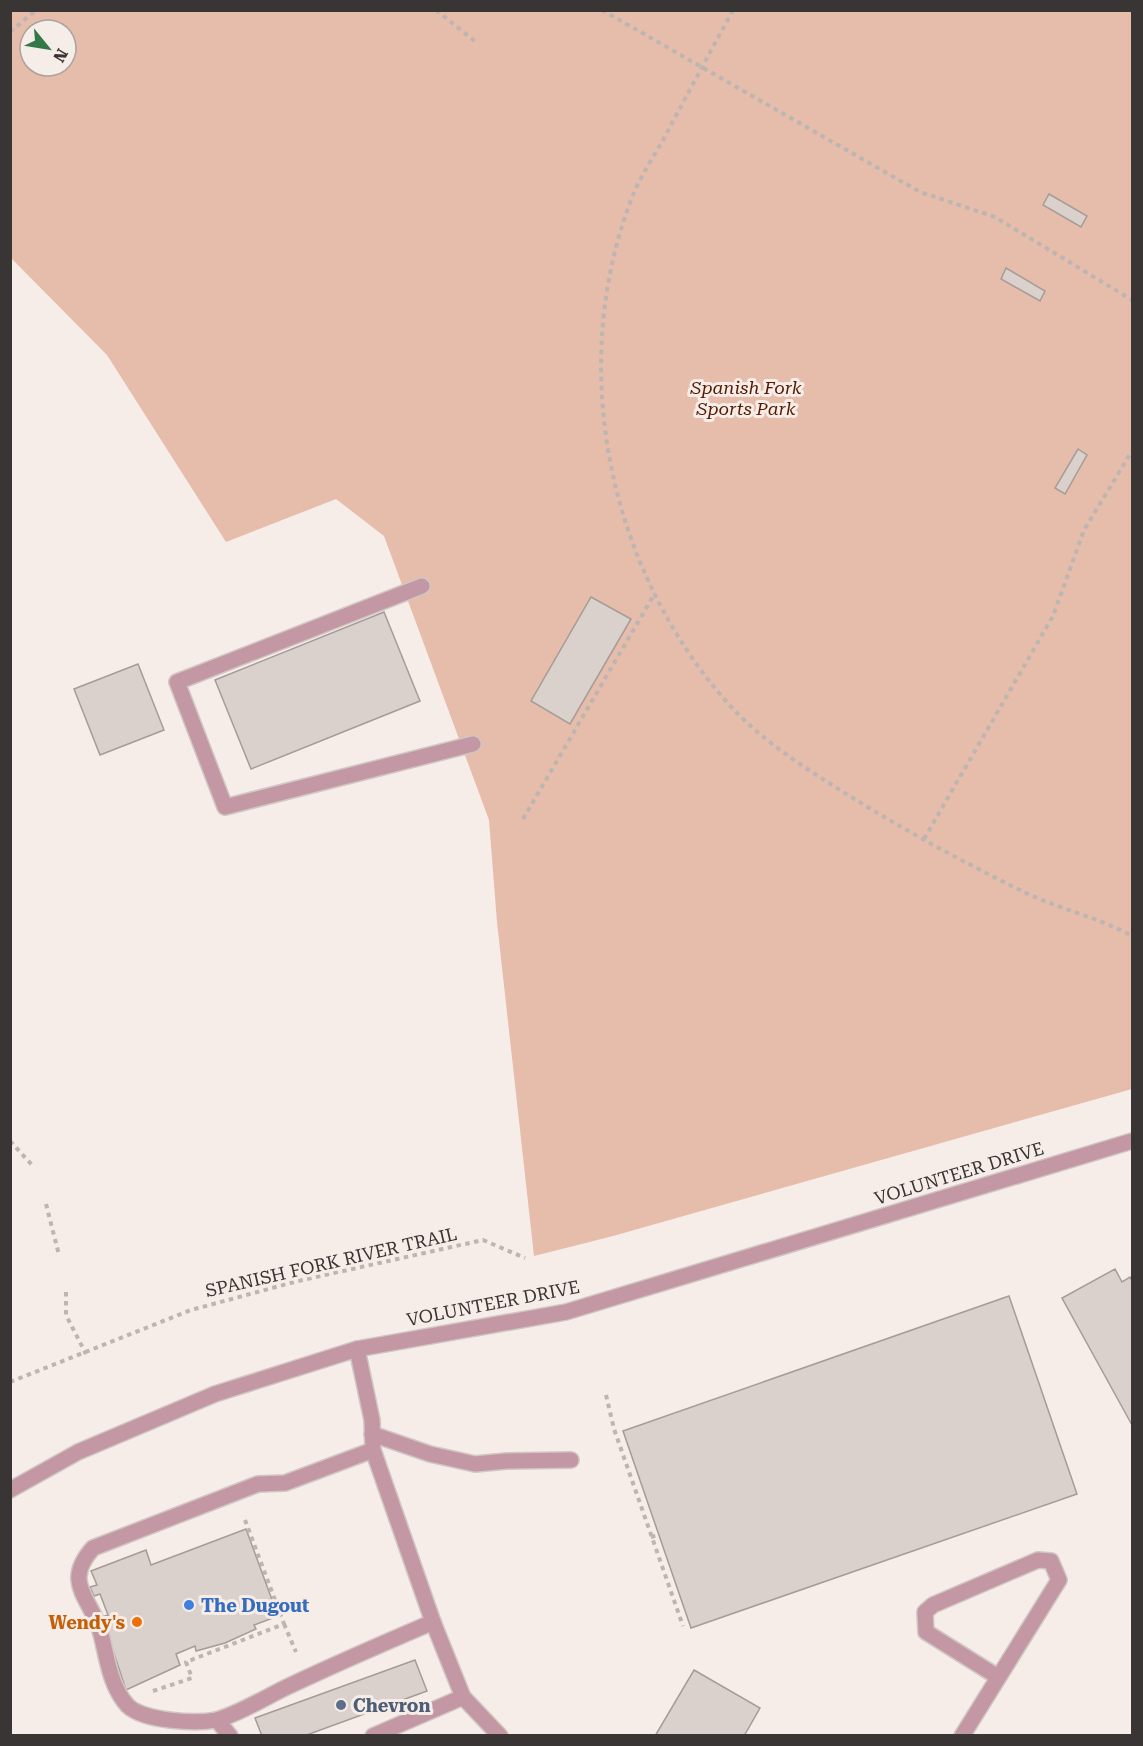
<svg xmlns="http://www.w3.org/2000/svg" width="1143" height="1746" font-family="'Roboto Serif',serif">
  <rect width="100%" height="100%" fill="#f6ece8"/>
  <path fill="#e6bcaa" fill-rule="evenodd" d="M10,11H1132V1089L613,1236L534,1256L497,922L489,820L384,536L336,499L226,542L107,355L11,258ZM30,30H66V66H30Z"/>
  <g fill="#dad0cc" stroke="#a59c98" stroke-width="1.5">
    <polygon points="1049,194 1087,216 1081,227 1043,205"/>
    <polygon points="1006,268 1045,291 1040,301 1001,279"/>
    <polygon points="1078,449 1087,455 1065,494 1055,488"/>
    <polygon points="591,597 631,619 570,724 531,701"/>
    <polygon points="384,612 420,701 251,769 215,680"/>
    <polygon points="138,664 164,730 100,755 74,689"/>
    <polygon points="1115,1269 1122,1282 1130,1277 1132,1281 1132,1425 1062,1298"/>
    <polygon points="1009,1296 1077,1494 691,1628 623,1431"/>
    <polygon points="246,1529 278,1616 254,1625 256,1629 225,1643 196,1651 195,1646 176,1654 180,1665 126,1690 102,1617 108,1615 100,1594 94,1596 90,1587 97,1585 91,1571 146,1550 151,1565"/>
    <polygon points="415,1660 427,1691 304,1736 262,1736 255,1718"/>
    <polygon points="694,1670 760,1708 744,1736 655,1736"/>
  </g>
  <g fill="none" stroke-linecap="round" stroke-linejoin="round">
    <g stroke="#d0c7c4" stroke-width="18">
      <g id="minor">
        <polyline points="422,586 177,682 225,807 473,744"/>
        <path d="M357,1349L372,1420L373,1450L433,1622C384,1643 335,1664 287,1687C266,1697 237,1715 216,1720C195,1724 144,1721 128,1706C110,1687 107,1657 101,1634C92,1598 61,1584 93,1548L258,1484L285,1483L373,1450"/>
        <polyline points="372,1434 430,1454 475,1464 507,1461 571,1460"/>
        <polyline points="10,1490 78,1452 215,1394 357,1349 566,1312 1132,1141"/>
        <polyline points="463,1697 500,1736"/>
        <polyline points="217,1720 230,1736"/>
        <polyline points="373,1736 463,1697 433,1622"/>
        <polyline points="962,1736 1059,1580 1051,1561 1038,1560 933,1605 925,1612 926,1632 998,1677"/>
      </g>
    </g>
    <g stroke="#bdb5b2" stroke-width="4" stroke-dasharray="4.5 4.5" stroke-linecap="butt">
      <polyline points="436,10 477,43"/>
      <polyline points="602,10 920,192 995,217 1132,300"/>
      <path d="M733,10C709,54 686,97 663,140C652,159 639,179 631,200C566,371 610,576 734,710C760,737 794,761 826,781C889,822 957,859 1024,892C1059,909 1098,917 1132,936"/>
      <polyline points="10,32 36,10"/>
      <polyline points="523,819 655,593"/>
      <polyline points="924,839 1053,616 1084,530 1132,451"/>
      <polyline points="10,1141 32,1165"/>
      <polyline points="46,1204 59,1255"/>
      <polyline points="66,1292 66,1315 86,1354"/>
      <polyline points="10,1382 191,1310 298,1281 483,1240 525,1258"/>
      <polyline points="606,1395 614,1429 683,1626"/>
      <polyline points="651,1537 659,1535"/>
      <polyline points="284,1624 296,1652"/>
      <polyline points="153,1691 192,1678 186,1662 284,1624 245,1520"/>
    </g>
    <use href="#minor" stroke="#c497a4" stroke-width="15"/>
  </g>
  <circle fill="#3f7fe0" stroke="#f6ece8" stroke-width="2" cx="189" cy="1605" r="6"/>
  <circle fill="#e8710a" stroke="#f6ece8" stroke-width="2" cx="137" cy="1622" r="6"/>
  <circle fill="#5c6f8a" stroke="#f6ece8" stroke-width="2" cx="341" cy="1705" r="6"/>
  <g text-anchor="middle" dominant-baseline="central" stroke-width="6" stroke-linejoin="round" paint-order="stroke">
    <g font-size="18" font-style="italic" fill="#551b00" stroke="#f6ece8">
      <text x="746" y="387">Spanish Fork<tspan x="746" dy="21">Sports Park</tspan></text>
    </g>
    <g font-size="18" fill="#393534" stroke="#f6ece8">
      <text transform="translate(959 1173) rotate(-17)">VOLUNTEER DRIVE</text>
      <text transform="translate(331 1262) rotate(-13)">SPANISH FORK RIVER TRAIL</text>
      <text transform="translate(493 1303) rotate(-11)">VOLUNTEER DRIVE</text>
    </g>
    <g font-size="18" font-weight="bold" fill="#366cbe" stroke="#f6ece8" text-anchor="start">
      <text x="201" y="1605">The Dugout</text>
    </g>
    <g font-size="18" font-weight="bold" fill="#c56008" stroke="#f6ece8" text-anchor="end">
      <text x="125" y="1622">Wendy's</text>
    </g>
    <g font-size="18" font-weight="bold" fill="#4e5e75" stroke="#f6ece8" text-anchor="start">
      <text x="353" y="1705">Chevron</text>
    </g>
  </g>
  <rect width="1143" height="1746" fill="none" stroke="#393534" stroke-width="24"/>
  <g transform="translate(48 48) rotate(120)"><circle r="28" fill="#f6ece8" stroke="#aaa3a0" stroke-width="1.5"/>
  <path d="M0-4.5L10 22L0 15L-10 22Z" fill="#327946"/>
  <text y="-9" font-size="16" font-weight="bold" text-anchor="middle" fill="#393534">N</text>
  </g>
</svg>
